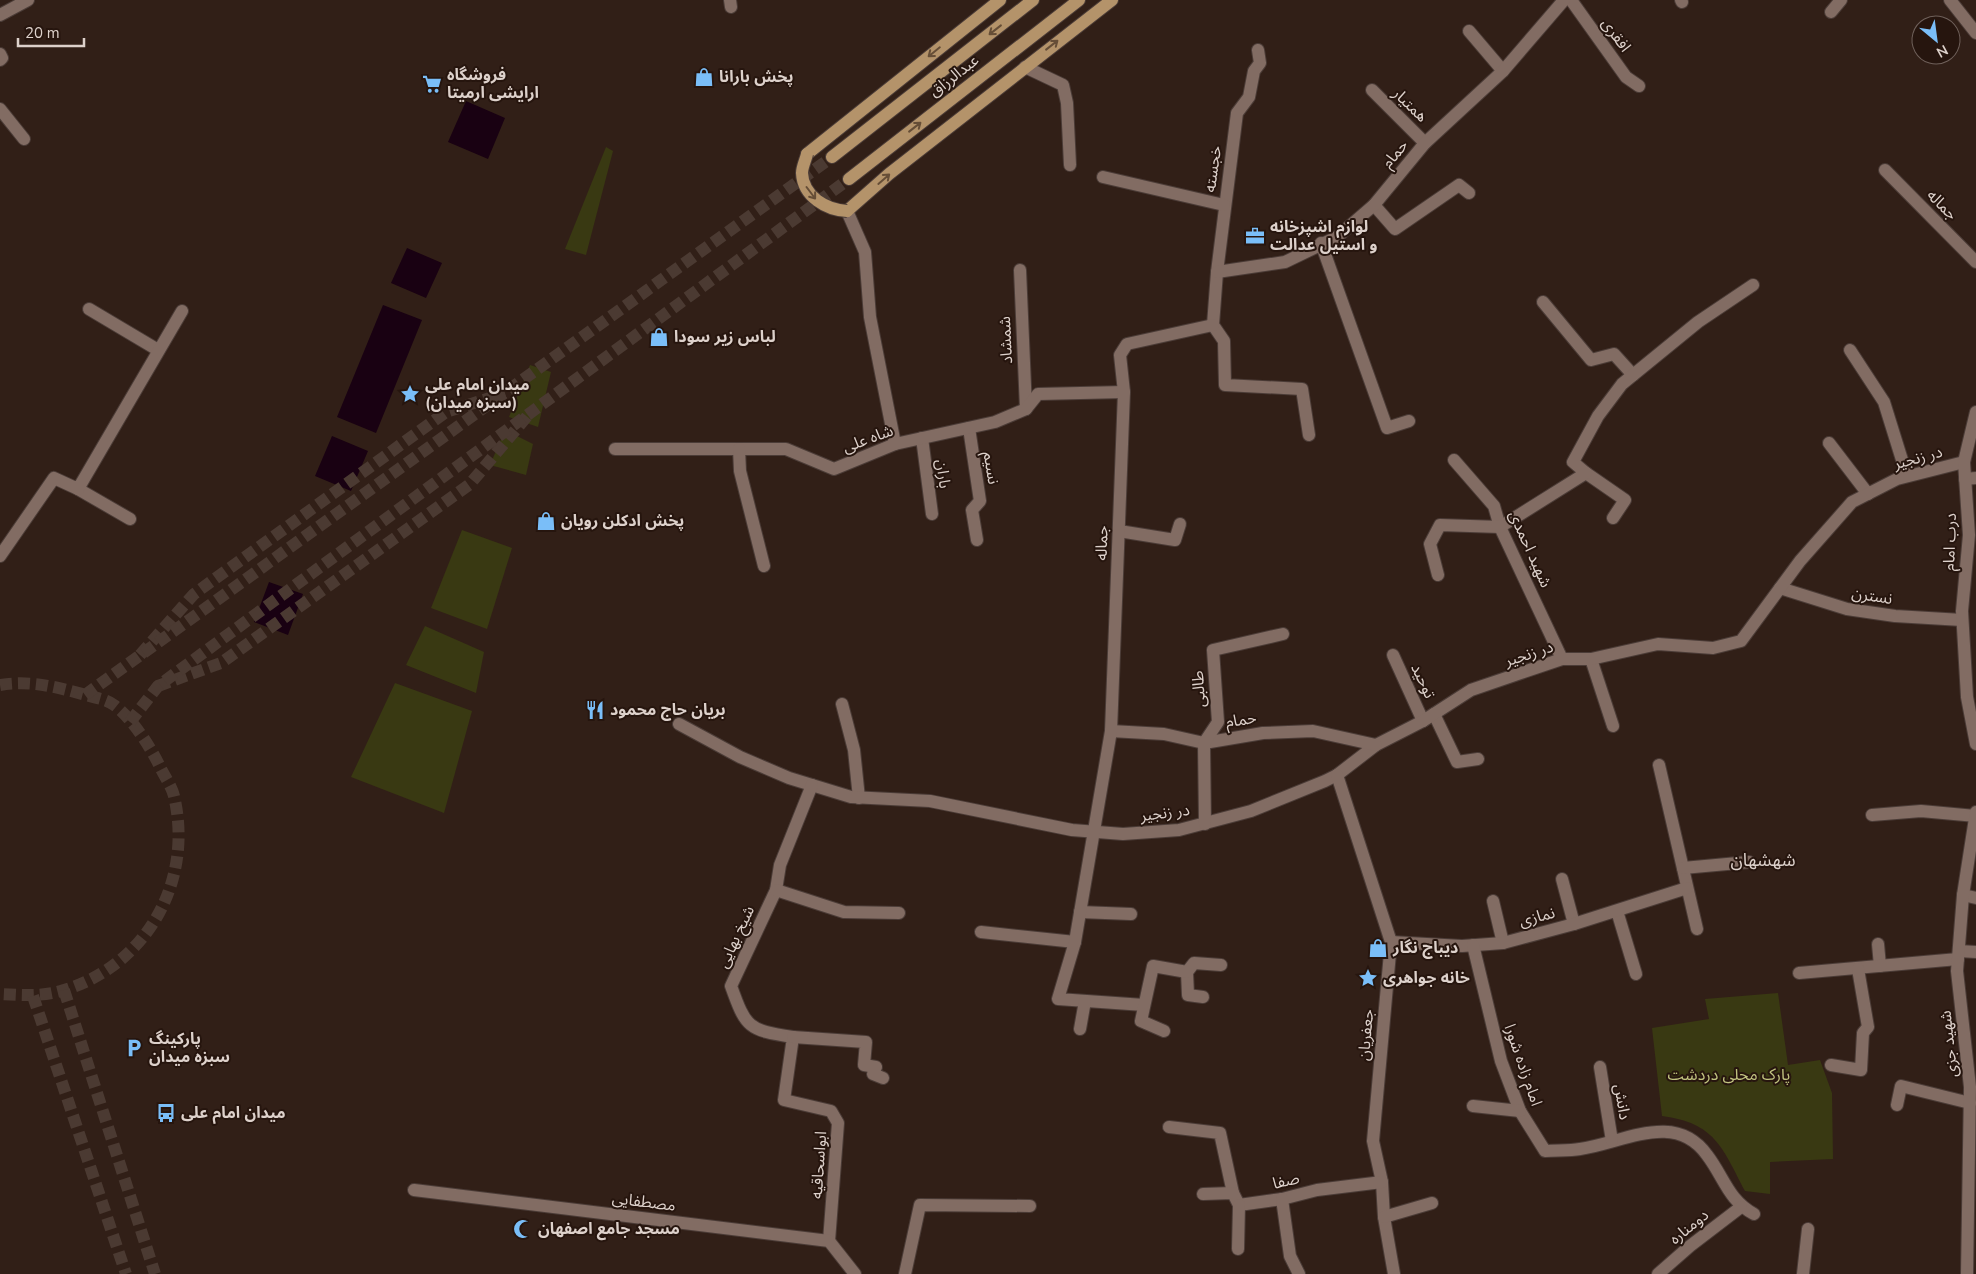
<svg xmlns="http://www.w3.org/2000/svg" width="1976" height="1274" font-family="'Nunito Sans','Noto Sans Arabic',sans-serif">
  <rect width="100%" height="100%" fill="#311f17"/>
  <g fill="#393912">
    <polygon points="606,147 613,151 586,255 565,249"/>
    <polygon points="530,365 551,372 538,427 509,417"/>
    <polygon points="505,430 533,444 526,475 490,465"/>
    <polygon points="462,530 512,548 487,629 431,608"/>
    <polygon points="425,626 484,652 476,693 406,665"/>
    <polygon points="395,683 472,711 444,813 351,777"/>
    <path d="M1778,993L1788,1065L1820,1060L1832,1093L1833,1159L1770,1162V1194L1745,1191C1722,1147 1715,1123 1662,1116L1652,1028L1709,1019L1705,999Z"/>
  </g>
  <g fill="#190112">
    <polygon points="466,101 505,118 488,159 448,142"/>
    <polygon points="407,248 442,263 426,298 391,283"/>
    <polygon points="383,305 422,320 376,433 337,417"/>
    <polygon points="332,436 368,451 351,491 315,476"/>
    <polygon points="269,582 303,594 288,635 254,622"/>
  </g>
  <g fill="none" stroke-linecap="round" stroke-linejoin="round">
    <g stroke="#4b3a32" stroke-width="12" stroke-dasharray="12 6" stroke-linecap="butt">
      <polyline points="140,655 194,594 309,511 446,412 505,393"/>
      <polyline points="158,686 221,663 470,484 529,414"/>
    </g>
    <g stroke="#4b3a32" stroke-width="12" stroke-dasharray="12 6" stroke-linecap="butt">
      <path d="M0,685C31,680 56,687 86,695C95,698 106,699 114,705C132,718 152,749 161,769C165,777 172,787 174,796C194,881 147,965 64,990C43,997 21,995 0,994"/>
      <polyline points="85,695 832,157"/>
      <polyline points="130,722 158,686 849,179"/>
      <polyline points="64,990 155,1274"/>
      <polyline points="33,996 126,1274"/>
    </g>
    <g stroke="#4b3c37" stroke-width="14">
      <g id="minor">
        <polyline points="730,0 731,7"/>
        <polyline points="1571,0 1626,77 1639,86"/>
        <polyline points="1681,0 1682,2"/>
        <polyline points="1950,0 1976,33"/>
        <polyline points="1831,12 1841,0"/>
        <polyline points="0,15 28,0"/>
        <polyline points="1469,31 1503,71"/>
        <polyline points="1258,50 1260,63 1254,71 1249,97 1237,113 1217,272 1213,325 1224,341 1225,385 1302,389 1309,435"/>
        <polyline points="0,54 2,58 0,60"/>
        <polyline points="1025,67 1063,85 1067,103 1070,165"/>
        <polyline points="1372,90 1425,143"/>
        <polyline points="0,109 24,139"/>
        <polyline points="1885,170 1976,262"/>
        <polyline points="1103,177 1224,205"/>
        <polyline points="1374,205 1395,229 1459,185 1469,193"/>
        <polyline points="847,211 865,252 870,317 895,444"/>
        <polyline points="1321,243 1387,428 1409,421"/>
        <polyline points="1020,270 1026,409"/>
        <polyline points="1217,272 1285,262 1337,237 1374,205 1425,143 1503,71 1564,0"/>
        <polyline points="1543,302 1591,360 1614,354 1633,375"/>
        <polyline points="89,309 158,350"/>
        <polyline points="1850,350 1884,402 1907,476"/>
        <polyline points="969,428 980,501 972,510 977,540"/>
        <polyline points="922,438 932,514"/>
        <polyline points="1829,443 1868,494"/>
        <polyline points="615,449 786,449 834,469 895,444 995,422 1026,409 1038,394 1124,392"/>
        <polyline points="739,449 740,471 764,566"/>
        <polyline points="1454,460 1494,506 1500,527 1562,659"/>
        <polyline points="1586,473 1625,500 1613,518"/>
        <polyline points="1965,479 1976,478"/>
        <polyline points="78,489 130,519"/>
        <polyline points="1119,531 1175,540 1180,524"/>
        <polyline points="0,556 54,478 78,489 182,311"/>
        <polyline points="1438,575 1430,544 1440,525 1500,527 1586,473 1573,462 1598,416 1622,384 1698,322 1753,285"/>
        <polyline points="1780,588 1847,609 1895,616 1962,620"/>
        <polyline points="1393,655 1423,721"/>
        <polyline points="1591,659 1613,726"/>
        <polyline points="842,704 854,750 859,798"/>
        <polyline points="1434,714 1457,762 1478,759"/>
        <polyline points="679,724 740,757 789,778 851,797 930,801 1072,830 1123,834 1179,830 1251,811 1325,781 1337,775 1376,745 1423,721 1471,690 1562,659 1591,659 1658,644 1713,648 1741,641 1800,561 1852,502 1897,479 1964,462"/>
        <polyline points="1111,731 1164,734 1204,743 1263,733 1313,731 1376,745"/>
        <polyline points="1659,765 1697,929"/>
        <polyline points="1337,775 1391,942 1373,1141 1382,1182 1384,1217 1394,1274"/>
        <path d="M812,785L780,865L776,890L731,986C746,1028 748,1030 793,1037L784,1100L831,1111L838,1123L829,1241"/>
        <polyline points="1872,815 1921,811 1976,816"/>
        <polyline points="1205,824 1204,743 1218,722 1213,650 1283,634"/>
        <polyline points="1683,868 1749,862"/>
        <polyline points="1562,879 1574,924"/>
        <polyline points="776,890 844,912 899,913"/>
        <polyline points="1963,895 1976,898"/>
        <polyline points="1493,901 1503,943"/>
        <polyline points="1617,911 1636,974"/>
        <polyline points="1080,912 1131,914"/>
        <polyline points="981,932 1075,942"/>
        <polyline points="1391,942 1462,946 1503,943 1574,924 1687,888"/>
        <polyline points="1878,944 1880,966"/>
        <path d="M1473,945L1501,1061L1520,1111L1545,1151C1556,1150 1569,1151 1580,1149C1623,1143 1675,1110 1707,1155C1724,1177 1728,1200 1754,1214"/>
        <polyline points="1959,951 1976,952"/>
        <polyline points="1187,972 1188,995 1203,997"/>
        <polyline points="1799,973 1958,959"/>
        <polyline points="1144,1005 1058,999 1075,942 1111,731 1124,392 1120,355 1127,344 1213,325"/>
        <polyline points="1080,1029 1085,1001"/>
        <polyline points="1164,1031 1141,1021 1153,966 1187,972 1194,963 1221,965"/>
        <polyline points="793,1037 866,1042 864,1065 876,1067 873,1074 883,1078"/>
        <polyline points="1831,1065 1861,1070 1863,1033 1868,1027 1858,969"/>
        <polyline points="1600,1067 1612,1141"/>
        <polyline points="1897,1105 1901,1086 1970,1103"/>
        <polyline points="1473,1106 1520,1111"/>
        <polyline points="1169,1127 1220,1133 1233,1193"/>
        <polyline points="414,1190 829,1241 855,1274"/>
        <polyline points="1203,1194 1233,1193 1239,1205 1282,1199 1317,1190 1382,1182"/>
        <polyline points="1282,1199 1290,1256 1299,1274"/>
        <polyline points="1384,1217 1432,1203"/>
        <polyline points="1238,1249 1239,1205"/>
        <polyline points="905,1274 920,1205 1030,1206"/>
        <polyline points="1658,1274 1690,1246 1741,1207"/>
        <polyline points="1803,1274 1808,1229"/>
      </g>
    </g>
    <g stroke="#4b3c37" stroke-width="14">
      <g id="tertiary">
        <polyline points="1976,412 1964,462 1969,535 1962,611 1967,697 1976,744"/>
        <polyline points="1967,1274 1970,1087 1957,971 1963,895 1976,812"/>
      </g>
    </g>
    <g stroke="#4b3c37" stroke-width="14">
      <g id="primary">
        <polyline points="807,154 1000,0"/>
        <polyline points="832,157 1033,0"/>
        <polyline points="849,179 1079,0"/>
        <polyline points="847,211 889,174 1112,0"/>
      </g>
    </g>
    <use href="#minor" stroke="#826c63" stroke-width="12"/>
    <use href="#tertiary" stroke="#826c63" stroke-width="12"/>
    <use href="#primary" stroke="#b4936a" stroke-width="12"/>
    <g stroke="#4b3c37" stroke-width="14" stroke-linecap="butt">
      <path id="primary-bridge" d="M807,154C806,159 802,167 802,173C803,197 827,210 847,211"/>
    </g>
    <use href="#primary-bridge" stroke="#b4936a" stroke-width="12"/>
  </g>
  <defs><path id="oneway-shaft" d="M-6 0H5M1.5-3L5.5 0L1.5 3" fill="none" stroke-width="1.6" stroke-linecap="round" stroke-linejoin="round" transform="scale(1.25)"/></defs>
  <g stroke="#664e37">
    <use href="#oneway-shaft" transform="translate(995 30) rotate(142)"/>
    <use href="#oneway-shaft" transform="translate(1052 45) rotate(-38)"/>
    <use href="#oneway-shaft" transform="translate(934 52) rotate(141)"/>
    <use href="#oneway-shaft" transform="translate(915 127) rotate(-38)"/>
    <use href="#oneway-shaft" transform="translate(884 179) rotate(-41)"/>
    <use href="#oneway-shaft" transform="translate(811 193) rotate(53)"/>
  </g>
  <defs>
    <g id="shop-bare" transform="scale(1.5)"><path d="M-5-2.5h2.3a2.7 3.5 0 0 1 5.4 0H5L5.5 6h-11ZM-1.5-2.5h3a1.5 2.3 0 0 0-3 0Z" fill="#7abef8" stroke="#26150e" stroke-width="2.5" paint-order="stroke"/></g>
    <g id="supermarket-bare" transform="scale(1.5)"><path d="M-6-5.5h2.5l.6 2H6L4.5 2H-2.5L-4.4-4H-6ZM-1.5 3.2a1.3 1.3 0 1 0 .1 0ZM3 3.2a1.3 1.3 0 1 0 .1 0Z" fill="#7abef8" stroke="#26150e" stroke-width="2.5" paint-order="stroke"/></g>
    <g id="office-bare" transform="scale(1.5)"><path d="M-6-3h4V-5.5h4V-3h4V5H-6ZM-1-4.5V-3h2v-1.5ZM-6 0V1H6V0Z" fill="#7abef8" stroke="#26150e" stroke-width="2.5" paint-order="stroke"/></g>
    <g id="sight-bare" transform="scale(1.5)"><path d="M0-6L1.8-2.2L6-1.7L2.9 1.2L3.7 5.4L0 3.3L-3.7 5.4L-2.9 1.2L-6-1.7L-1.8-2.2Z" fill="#7abef8" stroke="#26150e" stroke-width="2.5" paint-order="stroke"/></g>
    <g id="restaurant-bare" transform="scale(1.5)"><path d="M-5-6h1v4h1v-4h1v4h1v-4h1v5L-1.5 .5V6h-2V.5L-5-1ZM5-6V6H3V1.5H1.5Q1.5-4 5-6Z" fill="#7abef8" stroke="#26150e" stroke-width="2.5" paint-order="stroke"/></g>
    <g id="parking-bare" transform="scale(1.5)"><path d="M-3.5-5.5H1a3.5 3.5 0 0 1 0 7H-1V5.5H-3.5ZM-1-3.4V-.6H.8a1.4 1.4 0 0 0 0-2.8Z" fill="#7abef8" stroke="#26150e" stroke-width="2.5" paint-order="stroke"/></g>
    <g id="bus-bare" transform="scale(1.5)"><path d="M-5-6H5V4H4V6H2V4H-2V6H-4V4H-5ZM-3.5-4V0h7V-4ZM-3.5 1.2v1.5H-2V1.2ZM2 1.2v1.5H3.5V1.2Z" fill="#7abef8" stroke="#26150e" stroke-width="2.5" paint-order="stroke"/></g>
    <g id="mosque-bare" transform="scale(1.5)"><path d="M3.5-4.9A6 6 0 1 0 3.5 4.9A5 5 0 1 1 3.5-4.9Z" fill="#7abef8" stroke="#26150e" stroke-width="2.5" paint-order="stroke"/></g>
  </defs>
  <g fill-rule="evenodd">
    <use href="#shop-bare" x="704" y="77"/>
    <use href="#supermarket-bare" x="432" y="84"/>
    <use href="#office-bare" x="1255" y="236"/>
    <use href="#shop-bare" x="659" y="337"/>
    <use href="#sight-bare" x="410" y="394"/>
    <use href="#shop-bare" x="546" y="521"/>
    <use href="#restaurant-bare" x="595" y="710"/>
    <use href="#shop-bare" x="1378" y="948"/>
    <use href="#sight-bare" x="1368" y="978"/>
    <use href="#parking-bare" x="134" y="1048"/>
    <use href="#bus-bare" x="166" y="1113"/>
    <use href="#mosque-bare" x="523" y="1229"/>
  </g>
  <g text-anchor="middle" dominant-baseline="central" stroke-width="4" stroke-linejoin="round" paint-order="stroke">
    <g font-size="16" fill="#ddd1cb" stroke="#26150e">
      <text transform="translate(1616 35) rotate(54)">افقری</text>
      <text transform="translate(954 76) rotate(-38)">عبدالرزاق</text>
      <text transform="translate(1410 105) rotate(44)">همتیار</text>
      <text transform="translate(1395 154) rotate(-51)">حمام</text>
      <text transform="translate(1213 169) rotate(-82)">خجسته</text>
      <text transform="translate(1942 205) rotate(45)">جماله</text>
      <text transform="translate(1006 340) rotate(-93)">شمشاد</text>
      <text transform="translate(868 439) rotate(-20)">شاه علی</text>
      <text transform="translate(1918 458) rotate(-15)">در زنجیر</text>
      <text transform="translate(991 468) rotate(81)">نسیم</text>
      <text transform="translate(943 474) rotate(83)">باران</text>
      <text transform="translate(1950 542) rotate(-88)">درب امام</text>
      <text transform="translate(1102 543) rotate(-88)">جماله</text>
      <text transform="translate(1530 549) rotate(66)">شهید احمدی</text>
      <text transform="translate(1872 596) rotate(9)">نسترن</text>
      <text transform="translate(1529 654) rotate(-18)">در زنجیر</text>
      <text transform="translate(1423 681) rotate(65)">توحید</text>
      <text transform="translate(1199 689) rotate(-94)">طالبی</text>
      <text transform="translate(1241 720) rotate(-9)">حمام</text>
      <text transform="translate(1165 813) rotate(-7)">در زنجیر</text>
      <text transform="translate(1537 917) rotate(-15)">نمازی</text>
      <text transform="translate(736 937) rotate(-65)">شیخ بهایی</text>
      <text transform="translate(1366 1035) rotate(-85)">جعفریان</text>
      <text transform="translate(1949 1044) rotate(-96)">شهید جزی</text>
      <text transform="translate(1523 1065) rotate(71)">امام زاده شورا</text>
      <text transform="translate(1622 1102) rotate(81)">دانش</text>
      <text transform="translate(819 1165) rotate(-86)">ابواسحاقیه</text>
      <text transform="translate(1286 1181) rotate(-13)">صفا</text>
      <text transform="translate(644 1202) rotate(7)">مصطفایی</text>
      <text transform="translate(1689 1227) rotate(-39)">دومناره</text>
    </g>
    <g font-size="16" font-weight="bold" fill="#ddd1cb" stroke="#26150e" text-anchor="start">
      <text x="447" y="75">فروشگاه<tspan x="447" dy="18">ارایشی ارمیتا</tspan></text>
      <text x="719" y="77">پخش بارانا</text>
      <text x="1270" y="227">لوازم اشپزخانه<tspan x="1270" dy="18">و استیل عدالت</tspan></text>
      <text x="674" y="337">لباس زیر سودا</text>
      <text x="425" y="385">میدان امام علی<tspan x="425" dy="18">(سبزه میدان)</tspan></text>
      <text x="561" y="521">پخش ادکلن رویان</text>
      <text x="610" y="710">بریان حاج محمود</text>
      <text x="1393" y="948">دیباج نگار</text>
      <text x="1383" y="978">خانه جواهری</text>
      <text x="149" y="1039">پارکینگ<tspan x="149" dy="18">سبزه میدان</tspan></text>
      <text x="181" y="1113">میدان امام علی</text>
      <text x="538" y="1229">مسجد جامع اصفهان</text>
    </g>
    <g font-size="16" fill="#c2c481" stroke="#26150e">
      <text x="1729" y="1075">پارک محلی دردشت</text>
    </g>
    <g font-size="18" fill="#ddd1cb" stroke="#26150e">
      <text x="1763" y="860">شهشهان</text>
    </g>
  </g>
  <g transform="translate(1936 40) rotate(151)"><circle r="24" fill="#26150e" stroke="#6f605a"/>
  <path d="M0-4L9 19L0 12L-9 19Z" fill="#7abef8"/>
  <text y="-8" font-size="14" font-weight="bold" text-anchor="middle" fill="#ddd1cb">N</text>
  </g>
  <path d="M18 38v8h66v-8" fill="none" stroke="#ddd1cb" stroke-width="2.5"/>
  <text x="25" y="38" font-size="15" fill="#ddd1cb" stroke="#26150e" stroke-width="4" paint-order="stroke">20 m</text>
</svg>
